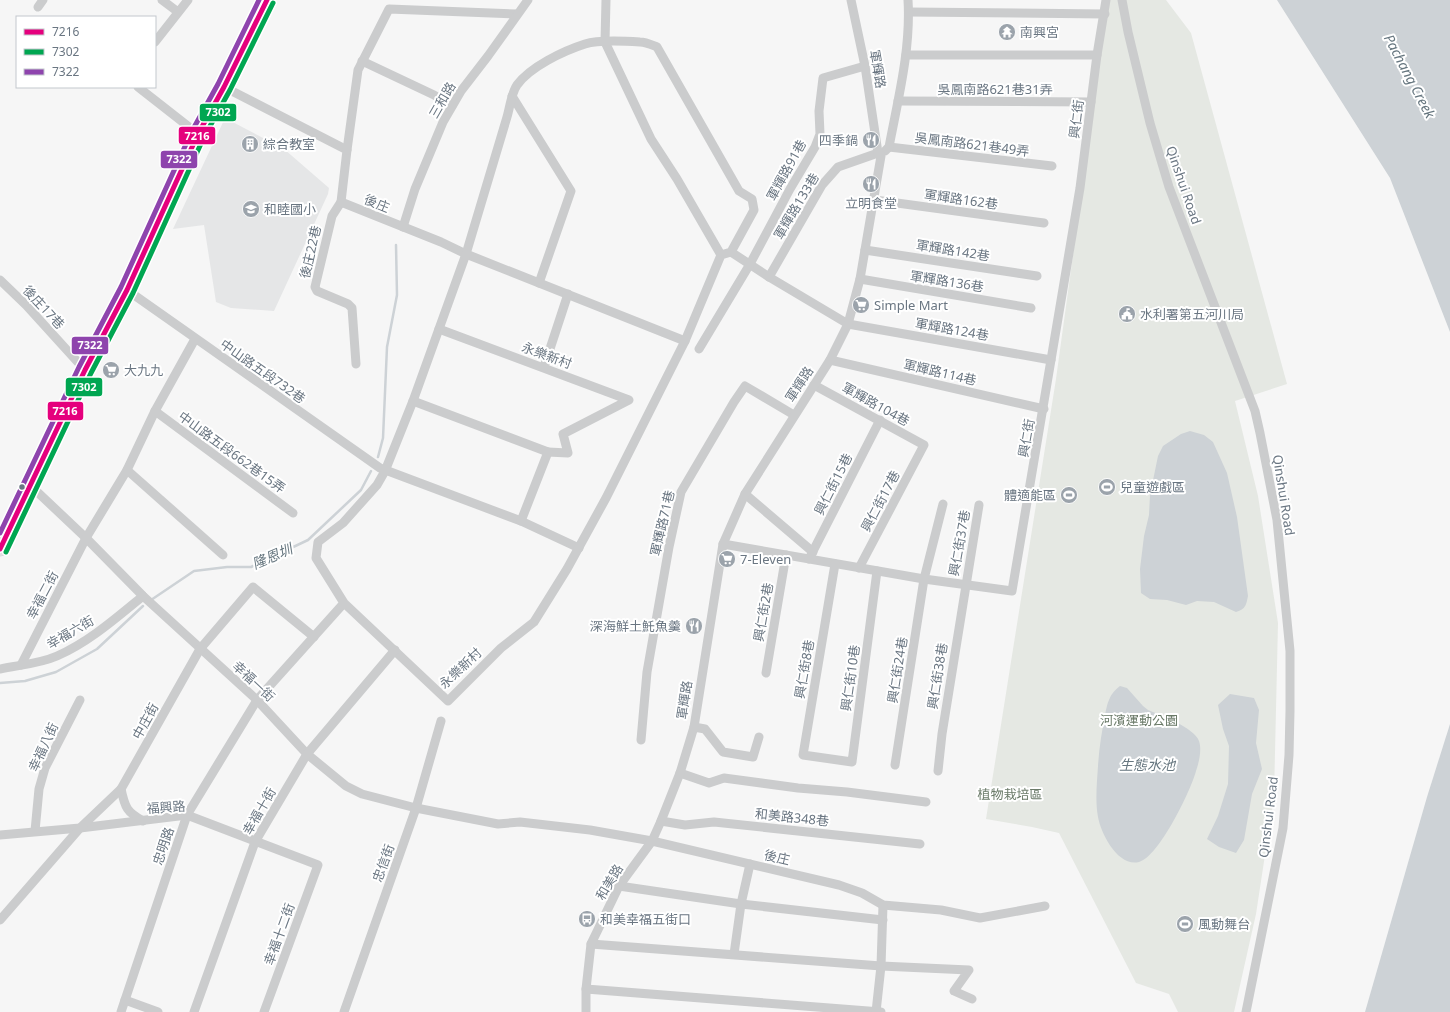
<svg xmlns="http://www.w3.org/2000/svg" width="1450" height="1012" font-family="'Noto Sans','Noto Sans TC',sans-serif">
  <rect width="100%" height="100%" fill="#f6f6f6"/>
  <polygon fill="#e5e6e7" points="225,118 284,149 329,188 328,194 274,311 231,308 216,302 204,225 173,229"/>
  <polygon fill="#e5e8e3" points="1108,0 1166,0 1191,33 1287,384 1235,401 1258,496 1278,623 1274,796 1256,914 1234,1012 1178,1012 1169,994 1136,983 1059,833 1032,827 986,819 1056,379"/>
  <g fill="#cdd2d6">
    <polygon points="1277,0 1450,0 1450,332 1390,178"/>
    <path d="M1190,431L1204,435L1213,442L1227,473L1237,517L1248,596C1246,605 1246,609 1236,612L1214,602L1197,601L1186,605L1167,600L1150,599L1141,593L1140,569L1144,536L1149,515L1150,495L1158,456L1163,446L1181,434Z"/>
    <path d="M1120,686L1127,688L1143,706L1148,710C1160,715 1195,728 1199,741C1202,750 1199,762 1196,771C1191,790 1159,857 1139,862C1118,867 1101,834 1098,817C1095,801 1097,782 1098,766C1099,748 1102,731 1105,715C1106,710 1107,704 1109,700C1111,694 1115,690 1120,686Z"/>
    <polygon points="1230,694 1254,698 1259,710 1256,743 1262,769 1252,794 1244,840 1236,853 1219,847 1207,839 1218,816 1228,784 1229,746 1223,729 1218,705"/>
    <polygon points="1450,724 1450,1012 1365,1012 1427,797"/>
  </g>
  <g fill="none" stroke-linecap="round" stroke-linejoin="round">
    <g stroke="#cdd2d6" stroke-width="2.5">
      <polyline points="378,457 383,438 387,347 397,295 396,245"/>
      <polyline points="151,600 194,571 227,567 251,567 308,540 361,490 371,471"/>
      <polyline points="0,683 25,681 56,672 97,649 143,606"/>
    </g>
    <g stroke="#d3d4d5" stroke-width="15">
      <polyline id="primary" points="0,549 85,370 127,290 198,134 224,87 267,0"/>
    </g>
    <g stroke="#cbcccd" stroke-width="9">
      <polyline points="162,0 178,12"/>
      <polyline points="606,0 605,42 651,139 677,179 721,255"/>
      <polyline points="1122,0 1128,32 1150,123 1169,187 1255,411 1260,433 1277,520 1290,651 1290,711 1289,755 1283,828 1246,1012"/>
      <polyline points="38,7 43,0"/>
      <polyline points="909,12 1105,14"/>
      <polyline points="155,42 188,0"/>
      <polyline points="906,55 1097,55"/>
      <polyline points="362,61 434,95 452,106"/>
      <polyline points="138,87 198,134"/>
      <polyline points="224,87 347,150 341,202 332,216 315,287 317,291 348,304 352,308 356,364"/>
      <polyline points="512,96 571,191 539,283"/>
      <polyline points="898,101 1091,102"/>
      <polyline points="889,147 1052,166"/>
      <polyline points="347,150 358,70 389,9 517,14"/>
      <path d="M885,151L889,147C898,99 911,49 908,0"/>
      <polyline points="875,200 1044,223"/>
      <polyline points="341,202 441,242 466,254 685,341"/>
      <polyline points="403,227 415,189 443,122 461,91 488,56 528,0"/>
      <polyline points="865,250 1037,276"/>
      <polyline points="731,252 769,277 848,324 1051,360"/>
      <polyline points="769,277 822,185 838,167 878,153"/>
      <polyline points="860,279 1031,308"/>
      <polyline points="0,280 26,305 85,370"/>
      <polyline points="127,290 380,468 521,521 579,548"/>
      <polyline points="439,329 629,400 563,434 568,453 548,452 521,521"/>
      <polyline points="699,349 750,264 790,189 815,147 820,134 819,111 823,78 865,66"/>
      <polyline points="830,360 1044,409"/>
      <polyline points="544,367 568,294"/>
      <polyline points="814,385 924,445 859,568"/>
      <polyline points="413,401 548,452"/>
      <polyline points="155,411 293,513"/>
      <polyline points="127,470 223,555"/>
      <polyline points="31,486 86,538 143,596 257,700 307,754 346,786 362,794 416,808 498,824 520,822 590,830 652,841 839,885 862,893 883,905 941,910 980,918 1045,906"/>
      <polyline points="745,494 813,552"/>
      <polyline points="723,544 924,579 1012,591 1080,188 1097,55 1106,0"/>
      <polyline points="809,559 880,420"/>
      <polyline points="835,564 803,755 852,762 877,571"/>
      <polyline points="21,665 86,538 127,470 155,411 195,339"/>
      <path d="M0,669C19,665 39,664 57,656C89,642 116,618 143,596"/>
      <polyline points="766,673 786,555"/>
      <polyline points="694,727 705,729 723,752 753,757 759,737"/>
      <polyline points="641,740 647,672 669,547 681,492 734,402 745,386 794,415"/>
      <polyline points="895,765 924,579 943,504"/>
      <polyline points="938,771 942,734 979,505"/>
      <polyline points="680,773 709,783 724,778 798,788 847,792 926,802"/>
      <path d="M121,789C125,808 127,812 143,821"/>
      <polyline points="661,821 685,825 714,822 920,844"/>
      <polyline points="35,831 39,789 45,768 80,700"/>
      <polyline points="0,835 80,828 187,815 318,865 264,1012"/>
      <polyline points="619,886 741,904 883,920"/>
      <polyline points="0,920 80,828 121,789 200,649 253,587 314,637"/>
      <polyline points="591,944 881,966 969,970 954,991 972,999"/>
      <polyline points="734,954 741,904 750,864"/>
      <polyline points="586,989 881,1012"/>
      <polyline points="125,1000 158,1012"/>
      <path d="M121,1012L187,815L257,700L344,603L448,701L501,648L534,622L567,569L606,498L685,341L721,255L731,252L754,210L752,199L739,191L657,47C652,45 646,42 640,42C626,41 597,40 585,44C563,51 530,67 517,85C511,94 510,107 507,117L466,254L413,401L385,471L377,485L343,523L318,542L316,558L344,603"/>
      <polyline points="194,1012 255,842 307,754 395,650"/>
      <polyline points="344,1012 416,808 441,721"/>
      <polyline points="586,1012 586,989 591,944 619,886 652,841 661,821 680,773 694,727 723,544 745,494 830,360 848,324 860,279 881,156 878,153 865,66 851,0"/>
      <polyline points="876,1012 881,966 883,905"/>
    </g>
    <use href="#primary" stroke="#dfe0e1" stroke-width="14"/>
    <g stroke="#fff" stroke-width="8">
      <polyline id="bus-1" points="0,549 85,370 127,290 198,134 224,87 267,0"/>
    </g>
    <g stroke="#fff" stroke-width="8">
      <polyline id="bus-2" points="6,552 91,373 133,293 204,137 230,90 273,3"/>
    </g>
    <g stroke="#fff" stroke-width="8">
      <polyline id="bus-3" points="0,533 79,367 121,287 192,131 218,84 259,0"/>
    </g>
    <use href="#bus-1" stroke="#e5007d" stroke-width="5"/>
    <use href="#bus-2" stroke="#00a651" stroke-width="5"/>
    <use href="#bus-3" stroke="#8e44ad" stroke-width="5"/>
  </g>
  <defs>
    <g id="temple-disc" transform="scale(0.9)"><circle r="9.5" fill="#9ba3ab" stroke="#fff"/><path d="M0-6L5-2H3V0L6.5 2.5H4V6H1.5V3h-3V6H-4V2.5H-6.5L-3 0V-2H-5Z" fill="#fff"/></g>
    <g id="restaurant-disc" transform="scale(0.9)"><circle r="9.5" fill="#9ba3ab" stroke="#fff"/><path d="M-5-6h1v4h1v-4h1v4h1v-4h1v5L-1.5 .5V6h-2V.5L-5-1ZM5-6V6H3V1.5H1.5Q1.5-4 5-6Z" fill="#fff"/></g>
    <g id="building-disc" transform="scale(0.9)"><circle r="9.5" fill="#9ba3ab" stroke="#fff"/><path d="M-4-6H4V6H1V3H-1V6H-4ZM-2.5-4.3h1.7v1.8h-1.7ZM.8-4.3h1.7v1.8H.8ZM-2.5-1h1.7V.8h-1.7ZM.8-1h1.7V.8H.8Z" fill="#fff"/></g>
    <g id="school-disc" transform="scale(0.9)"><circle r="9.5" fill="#9ba3ab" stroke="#fff"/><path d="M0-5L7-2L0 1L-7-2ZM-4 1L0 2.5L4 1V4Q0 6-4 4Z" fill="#fff"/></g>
    <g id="supermarket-disc" transform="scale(0.9)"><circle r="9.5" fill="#9ba3ab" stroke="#fff"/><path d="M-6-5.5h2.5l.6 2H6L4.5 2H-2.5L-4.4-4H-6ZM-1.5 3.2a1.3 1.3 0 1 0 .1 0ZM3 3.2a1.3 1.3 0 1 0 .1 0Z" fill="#fff"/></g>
    <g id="civic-disc" transform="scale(0.9)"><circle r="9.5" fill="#9ba3ab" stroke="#fff"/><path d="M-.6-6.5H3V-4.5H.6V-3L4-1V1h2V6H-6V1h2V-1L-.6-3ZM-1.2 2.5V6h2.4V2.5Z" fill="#fff"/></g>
    <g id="stadium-disc" transform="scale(0.9)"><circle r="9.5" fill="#9ba3ab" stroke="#fff"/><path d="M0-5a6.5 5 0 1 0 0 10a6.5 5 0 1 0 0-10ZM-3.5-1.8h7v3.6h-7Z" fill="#fff"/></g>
    <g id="bus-disc" transform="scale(0.9)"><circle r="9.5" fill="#9ba3ab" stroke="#fff"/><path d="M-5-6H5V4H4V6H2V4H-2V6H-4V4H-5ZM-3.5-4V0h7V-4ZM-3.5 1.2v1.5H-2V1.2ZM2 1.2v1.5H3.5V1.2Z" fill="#fff"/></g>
  </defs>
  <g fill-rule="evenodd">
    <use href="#temple-disc" x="1007" y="32"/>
    <use href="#restaurant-disc" x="871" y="140"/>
    <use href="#building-disc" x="250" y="144"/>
    <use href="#restaurant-disc" x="871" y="184"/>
    <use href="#school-disc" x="251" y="209"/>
    <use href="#supermarket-disc" x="861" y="305"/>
    <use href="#civic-disc" x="1127" y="314"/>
    <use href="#supermarket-disc" x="111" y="370"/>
    <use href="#stadium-disc" x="1107" y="487"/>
    <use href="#stadium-disc" x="1069" y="495"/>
    <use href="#supermarket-disc" x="727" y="559"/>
    <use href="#restaurant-disc" x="694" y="626"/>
    <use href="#bus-disc" x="587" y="919"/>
    <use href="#stadium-disc" x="1185" y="924"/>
  </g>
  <circle fill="#6a7682" stroke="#fff" stroke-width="1.5" cx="22" cy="487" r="3.5"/>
  <g text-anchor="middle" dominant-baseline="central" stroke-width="4" stroke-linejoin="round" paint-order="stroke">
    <g font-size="13" fill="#6a7682" stroke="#fff" text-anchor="start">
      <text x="1020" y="32">南興宮</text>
      <text x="858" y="140" text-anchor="end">四季鍋</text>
      <text x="263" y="144">綜合教室</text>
      <text x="871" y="203" text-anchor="middle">立明食堂</text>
      <text x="264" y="209">和睦國小</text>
      <text x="874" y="305">Simple Mart</text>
      <text x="1140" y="314">水利署第五河川局</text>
      <text x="124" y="370">大九九</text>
      <text x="1120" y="487">兒童遊戲區</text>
      <text x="1056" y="495" text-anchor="end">體適能區</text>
      <text x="740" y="559">7-Eleven</text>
      <text x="681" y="626" text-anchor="end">深海鮮土魠魚羹</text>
      <text x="600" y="919">和美幸福五街口</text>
      <text x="1198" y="924">風動舞台</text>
    </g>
    <g font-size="13" fill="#6a7682" stroke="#fff">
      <text transform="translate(878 69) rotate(80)">軍輝路</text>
      <text x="995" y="89">吳鳳南路621巷31弄</text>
      <text transform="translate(442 100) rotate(-60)">三和路</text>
      <text transform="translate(1076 119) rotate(-83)">興仁街</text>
      <text transform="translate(972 144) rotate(7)">吳鳳南路621巷49弄</text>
      <text transform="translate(786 170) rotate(-61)">軍輝路91巷</text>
      <text transform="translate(1184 185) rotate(71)">Qinshui Road</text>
      <text transform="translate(961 199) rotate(8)">軍輝路162巷</text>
      <text transform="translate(377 203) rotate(22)">後庄</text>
      <text transform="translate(796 206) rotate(-59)">軍輝路133巷</text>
      <text transform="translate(953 250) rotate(9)">軍輝路142巷</text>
      <text transform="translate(310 252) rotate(-77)">後庄22巷</text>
      <text transform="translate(947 281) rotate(9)">軍輝路136巷</text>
      <text transform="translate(44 307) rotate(47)">後庄17巷</text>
      <text transform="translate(952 329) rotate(10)">軍輝路124巷</text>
      <text transform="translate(547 355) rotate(20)">永樂新村</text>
      <text transform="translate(263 371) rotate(35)">中山路五段732巷</text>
      <text transform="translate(940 372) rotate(13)">軍輝路114巷</text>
      <text transform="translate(799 384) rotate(-57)">軍輝路</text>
      <text transform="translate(876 404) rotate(29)">軍輝路104巷</text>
      <text transform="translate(1026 438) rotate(-80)">興仁街</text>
      <text transform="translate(232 452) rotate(36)">中山路五段662巷15弄</text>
      <text transform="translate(833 484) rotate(-63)">興仁街15巷</text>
      <text transform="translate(1284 495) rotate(81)">Qinshui Road</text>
      <text transform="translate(880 501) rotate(-62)">興仁街17巷</text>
      <text transform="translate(662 523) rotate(-77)">軍輝路71巷</text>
      <text transform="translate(959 543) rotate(-80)">興仁街37巷</text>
      <text transform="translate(42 595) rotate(-62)">幸福二街</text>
      <text transform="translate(763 612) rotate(-80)">興仁街2巷</text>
      <text transform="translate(70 632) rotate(-30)">幸福六街</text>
      <text transform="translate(460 668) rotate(-43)">永樂新村</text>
      <text transform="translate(804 669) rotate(-80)">興仁街8巷</text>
      <text transform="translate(897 670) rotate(-81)">興仁街24巷</text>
      <text transform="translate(937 676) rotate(-81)">興仁街38巷</text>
      <text transform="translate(850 678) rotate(-82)">興仁街10巷</text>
      <text transform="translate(254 681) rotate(43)">幸福一街</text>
      <text transform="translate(684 700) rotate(-81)">軍輝路</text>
      <text transform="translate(145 721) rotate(-61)">中庄街</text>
      <text transform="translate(43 747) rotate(-65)">幸福八街</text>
      <text transform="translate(166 807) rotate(-4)">福興路</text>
      <text transform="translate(259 811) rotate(-60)">幸福十街</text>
      <text transform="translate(792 817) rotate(6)">和美路348巷</text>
      <text transform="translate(1268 817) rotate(-83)">Qinshui Road</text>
      <text transform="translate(163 846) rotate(-71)">忠明路</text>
      <text transform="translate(777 857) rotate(13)">後庄</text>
      <text transform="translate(383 863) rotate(-70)">忠信街</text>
      <text transform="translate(609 882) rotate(-59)">和美路</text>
      <text transform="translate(279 934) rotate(-70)">幸福十二街</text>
    </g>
    <g font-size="13" fill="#6a7a68" stroke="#fff">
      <text x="1139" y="720">河濱運動公園</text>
      <text x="1010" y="794">植物栽培區</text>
    </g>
    <g font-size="14" font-style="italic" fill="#66767f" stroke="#fff">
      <text transform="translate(1410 76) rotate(62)">Pachang Creek</text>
      <text transform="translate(272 556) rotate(-23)">隆恩圳</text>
      <text x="1147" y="764">生態水池</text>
    </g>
  </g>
  <g stroke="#fff" stroke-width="1.5">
    <rect x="199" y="103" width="38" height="19" rx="4" fill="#00a651"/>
    <rect x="178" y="126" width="38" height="19" rx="4" fill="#e5007d"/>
    <rect x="160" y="150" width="38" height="19" rx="4" fill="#8e44ad"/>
    <rect x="71" y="336" width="38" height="19" rx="4" fill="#8e44ad"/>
    <rect x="65" y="377" width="38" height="20" rx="4" fill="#00a651"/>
    <rect x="47" y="401" width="37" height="20" rx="4" fill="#e5007d"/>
  </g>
  <g font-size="11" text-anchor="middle" font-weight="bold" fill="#fff">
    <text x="218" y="116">7302</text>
    <text x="197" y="140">7216</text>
    <text x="179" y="163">7322</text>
    <text x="90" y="349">7322</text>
    <text x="84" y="391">7302</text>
    <text x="65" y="415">7216</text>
  </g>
  <rect x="16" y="16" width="140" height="72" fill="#ffffff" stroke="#c3c8cd"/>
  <rect x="24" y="29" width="20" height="6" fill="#e5007d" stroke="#c3c8cd"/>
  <text x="52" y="36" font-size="12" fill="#6a7682">7216</text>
  <rect x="24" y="49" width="20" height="6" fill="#00a651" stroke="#c3c8cd"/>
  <text x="52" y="56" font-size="12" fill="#6a7682">7302</text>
  <rect x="24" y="69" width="20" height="6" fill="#8e44ad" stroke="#c3c8cd"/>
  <text x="52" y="76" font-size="12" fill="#6a7682">7322</text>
</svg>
